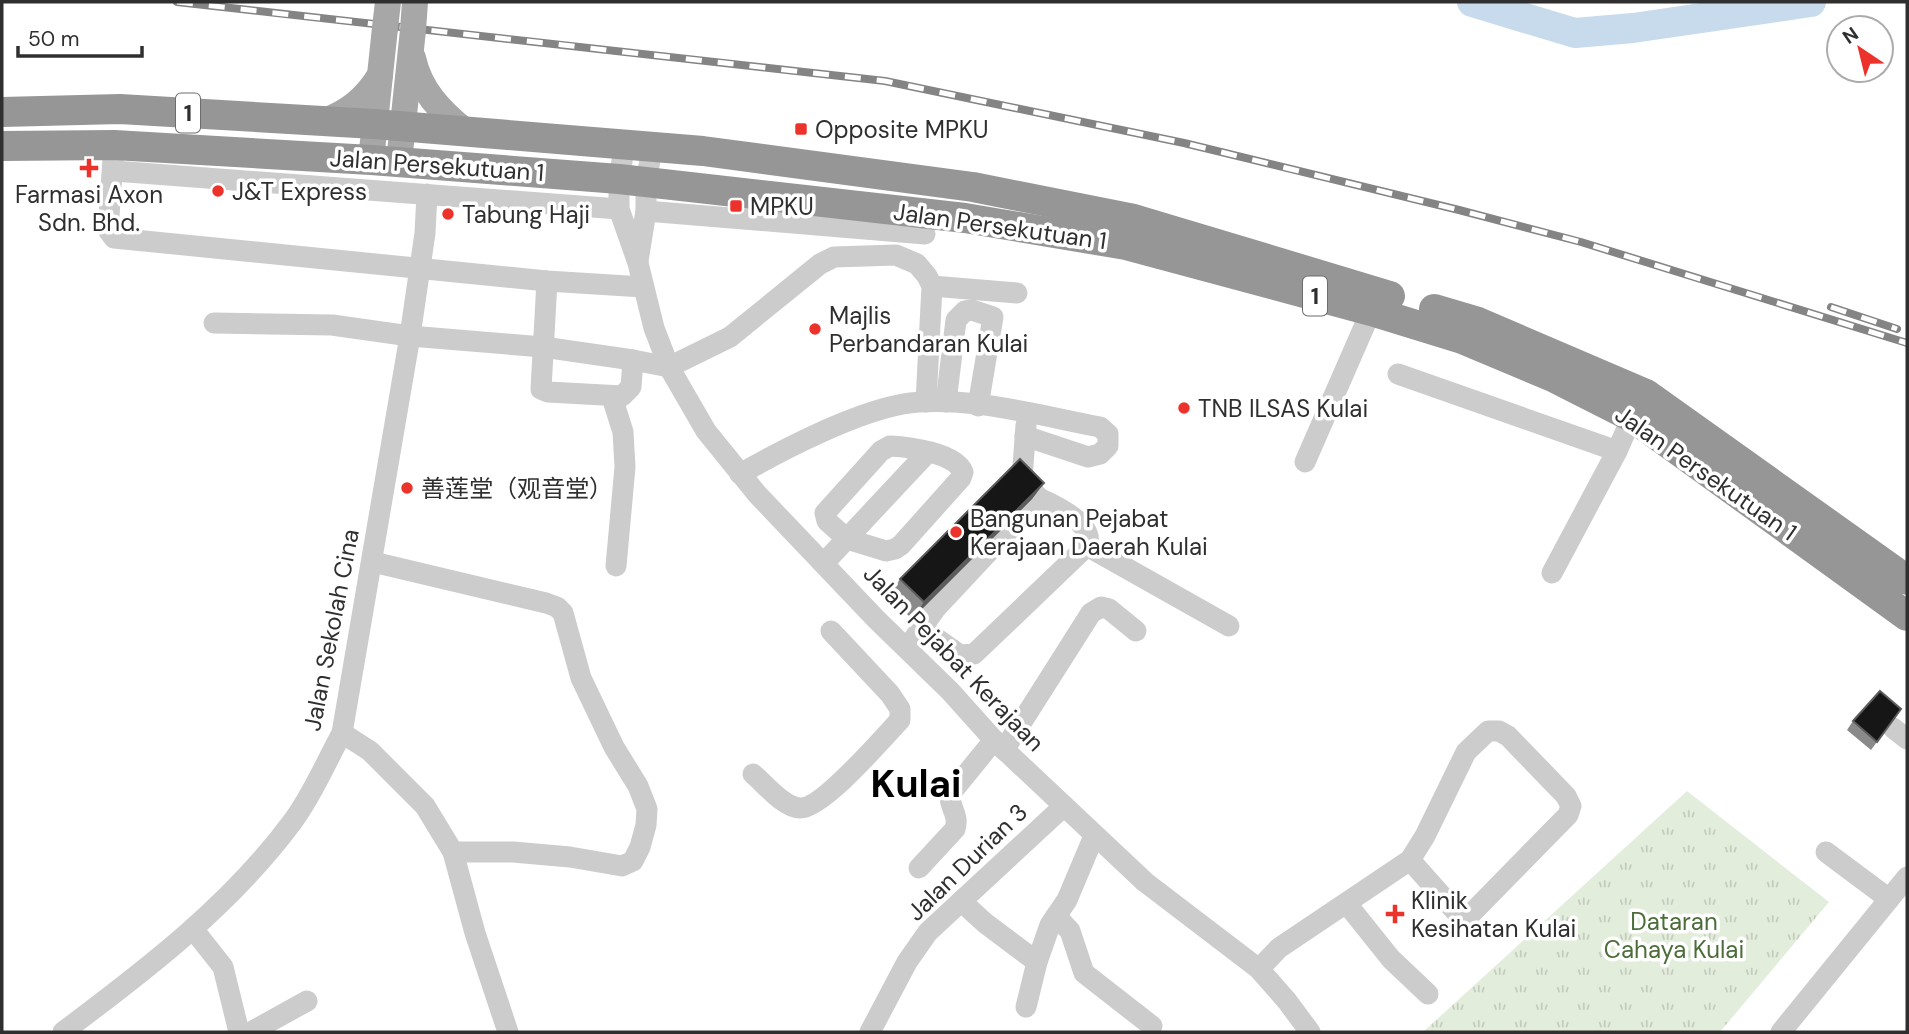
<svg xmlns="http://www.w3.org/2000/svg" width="1909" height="1034" font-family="'DM Sans','Noto Sans SC',sans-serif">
  <defs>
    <pattern id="grass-tufts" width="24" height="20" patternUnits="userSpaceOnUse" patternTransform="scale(1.75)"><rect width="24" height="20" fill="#e3eddc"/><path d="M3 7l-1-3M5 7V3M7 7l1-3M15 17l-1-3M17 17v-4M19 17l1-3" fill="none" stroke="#c3ccbd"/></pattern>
  </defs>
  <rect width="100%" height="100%" fill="#fff"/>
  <polygon fill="url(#grass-tufts)" points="1687,791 1829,902 1720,1032 1423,1032"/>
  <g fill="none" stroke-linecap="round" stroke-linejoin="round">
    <polyline stroke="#c8dbed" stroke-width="30" points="1472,2 1575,33 1633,28 1811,2"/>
    <g stroke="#ccc" stroke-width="21">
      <polyline points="625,143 619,179 619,209 638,263 654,328 669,367 706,431 757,494 876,619 950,691 994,740 1145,882 1259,969 1287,1001 1310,1032"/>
      <polyline points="114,145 108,230 114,238 547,281 643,287"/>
      <polyline points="114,171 619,209"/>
      <polyline points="646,211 925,234"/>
      <polyline points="638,261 646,211 646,181 653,145"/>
      <polyline points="547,281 541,389 548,392 622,396 631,387 633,360"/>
      <polyline points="932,286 1017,293"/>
      <polyline points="214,323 332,325 410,336 543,347 633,360 669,367 730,337 820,264 834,257 896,255 917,264 927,276 932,286 926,402"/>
      <polyline points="1398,374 1617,451"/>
      <polyline points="612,397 623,432 625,467 616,566"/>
      <polyline points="946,402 956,320 965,311 972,310 993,317 978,406"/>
      <path d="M890,446C910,447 955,453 963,472L961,478L901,545L895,549L886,551L847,539L827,521L825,513L881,451Z"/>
      <polyline points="1305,462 1371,311"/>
      <path d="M740,474C784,449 854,413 903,404C963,394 1041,416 1100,427L1108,434V446L1100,454L1088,457L1025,436"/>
      <polyline points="1087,546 1229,626"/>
      <polyline points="373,562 546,603 557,607 563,613 581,678 614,747 638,786 647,809 646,825 640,847 633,861 622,866 570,857 513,852 453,852"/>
      <polyline points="824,563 928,452"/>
      <polyline points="1552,573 1617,451 1632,417"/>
      <path d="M922,628L960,655L974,654L1087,546C1096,524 1055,505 1039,498"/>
      <polyline points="907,648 936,608 1039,498 1022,479 1026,425"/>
      <polyline points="1893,728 1907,739"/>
      <polyline points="342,733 370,751 425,806 453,852 475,933 508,1032"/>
      <polyline points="1004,750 1091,613 1101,607 1109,609 1136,631"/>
      <path d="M753,774C765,784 783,807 800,808C822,809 883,738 900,720V709L890,694L831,631"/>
      <polyline points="1826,852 1889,899"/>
      <path d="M919,868L955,829C960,813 947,806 951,793L994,740"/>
      <polyline points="961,901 985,923 1037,962"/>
      <polyline points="1347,904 1391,959 1428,994"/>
      <polyline points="1056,916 1070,931 1084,973 1152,1026"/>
      <polyline points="193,929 223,967 239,1032"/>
      <polyline points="1259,969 1279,948 1410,860 1457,913 1467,918 1568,815 1571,806 1566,796 1508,736 1499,731 1488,731 1466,752 1425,836 1410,860"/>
      <polyline points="1026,1007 1037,962 1050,925 1067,900 1094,836"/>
      <path d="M63,1032C146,970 231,905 293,821C313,794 326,762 342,733L410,336L425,233L427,194"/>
      <polyline points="251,1032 307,1001"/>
      <polyline points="870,1032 907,962 928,932 1064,806"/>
      <polyline points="1781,1032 1907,877"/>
    </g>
    <g stroke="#a7a7a7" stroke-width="26">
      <path d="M413,58C420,90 440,111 465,131"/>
      <path d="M324,121C349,112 366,98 380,75"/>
      <polyline points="371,160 385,28"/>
      <polyline points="399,162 413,30"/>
    </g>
    <g stroke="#969696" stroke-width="30">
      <polyline points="2,112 120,109 374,124 703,151 973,187 1134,219 1390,296"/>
      <polyline points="2,146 114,145 371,160 619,179 965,218 1126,245 1371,311 1462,339 1555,378 1632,417 1907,616"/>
      <polyline points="1434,309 1478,322 1646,394 1907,580"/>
    </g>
    <g stroke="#848484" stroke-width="8">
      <g id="rail">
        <polyline points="177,2 885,81 1184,143 1459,210 1581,242 1907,343"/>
        <polyline points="1831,307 1897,329"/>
      </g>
    </g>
    <use href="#rail" stroke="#fff" stroke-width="5" stroke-dasharray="16" stroke-linecap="butt"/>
    <g stroke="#a7a7a7" stroke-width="26">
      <polyline points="385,28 388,2"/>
      <polyline points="413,30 415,2"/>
    </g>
  </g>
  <g fill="#8a8a8a">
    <polygon points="1044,483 1032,499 912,619 889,596 900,579"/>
    <polygon points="1901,709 1871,750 1847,730 1853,721"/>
  </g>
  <polygon fill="#5c5c5c" points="1044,483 1032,499 912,619 924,602"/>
  <g fill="#161616" stroke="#5c5c5c" stroke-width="2">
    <polygon points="1020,459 1044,483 924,602 900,579"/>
    <polygon points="1880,691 1901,709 1877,742 1853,721"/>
  </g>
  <g fill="#ec332b" stroke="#fff" stroke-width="2.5">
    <rect x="794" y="122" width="14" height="14" rx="3.5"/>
    <path d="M85.5 157.5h7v7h7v7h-7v7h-7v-7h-7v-7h7z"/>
    <circle cx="218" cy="191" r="7"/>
    <rect x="729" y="199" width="14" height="14" rx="3.5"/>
    <circle cx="448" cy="214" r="7"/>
    <circle cx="815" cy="329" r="7"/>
    <circle cx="1184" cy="408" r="7"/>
    <circle cx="407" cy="488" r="7"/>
    <circle cx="956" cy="532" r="7"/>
    <path d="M1391.5 903.5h7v7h7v7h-7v7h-7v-7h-7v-7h7z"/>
  </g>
  <g text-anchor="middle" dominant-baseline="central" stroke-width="7" stroke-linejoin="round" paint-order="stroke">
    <g fill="#fff" stroke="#6d6d6d" stroke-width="2">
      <rect x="176" y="93.5" width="24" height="39" rx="5"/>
      <rect x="1303" y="276.5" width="24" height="39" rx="5"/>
    </g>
    <g font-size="23" font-weight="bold" fill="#2f2f2f">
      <text x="188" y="113">1</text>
      <text x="1315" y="296">1</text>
    </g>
    <g font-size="24" fill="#2f2f2f" stroke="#fff" text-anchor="start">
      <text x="815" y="129">Opposite MPKU</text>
      <text x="232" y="191">J&amp;T Express</text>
      <text x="89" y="194" text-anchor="middle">Farmasi Axon<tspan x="89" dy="28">Sdn. Bhd.</tspan></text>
      <text x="750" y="206">MPKU</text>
      <text x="462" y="214">Tabung Haji</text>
      <text x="829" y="315">Majlis<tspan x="829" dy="28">Perbandaran Kulai</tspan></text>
      <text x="1198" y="408">TNB ILSAS Kulai</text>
      <text x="421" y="488">善莲堂（观音堂）</text>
      <text x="970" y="518">Bangunan Pejabat<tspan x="970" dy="28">Kerajaan Daerah Kulai</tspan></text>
      <text x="1411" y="900">Klinik<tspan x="1411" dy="28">Kesihatan Kulai</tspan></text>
    </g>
    <g font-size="24" fill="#2f2f2f" stroke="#fff">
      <text transform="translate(437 165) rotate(4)">Jalan Persekutuan 1</text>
      <text transform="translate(1000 226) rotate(8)">Jalan Persekutuan 1</text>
      <text transform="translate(1706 473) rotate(35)">Jalan Persekutuan 1</text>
      <text transform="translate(331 630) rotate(-79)">Jalan Sekolah Cina</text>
      <text transform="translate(954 658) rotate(46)">Jalan Pejabat Kerajaan</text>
      <text transform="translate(967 862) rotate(-44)">Jalan Durian 3</text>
    </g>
    <g font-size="24" fill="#4c6d3a" stroke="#fff">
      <text x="1674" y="921">Dataran<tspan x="1674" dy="28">Cahaya Kulai</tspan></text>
    </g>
    <g font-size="38" font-weight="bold" fill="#000" stroke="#fff">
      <text x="916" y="784">Kulai</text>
    </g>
  </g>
  <rect width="1909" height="1034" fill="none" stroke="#2f2f2f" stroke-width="7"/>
  <g transform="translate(1860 49) rotate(325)"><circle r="33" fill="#ffffff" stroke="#acacac" stroke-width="2"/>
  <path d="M0-5L12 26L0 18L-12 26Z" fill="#ec332b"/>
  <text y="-10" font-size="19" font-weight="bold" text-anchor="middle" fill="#2f2f2f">N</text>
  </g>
  <path d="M18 46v10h124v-10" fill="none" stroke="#2f2f2f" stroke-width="3.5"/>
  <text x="28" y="46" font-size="21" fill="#2f2f2f" stroke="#ffffff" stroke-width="5" paint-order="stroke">50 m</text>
</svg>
